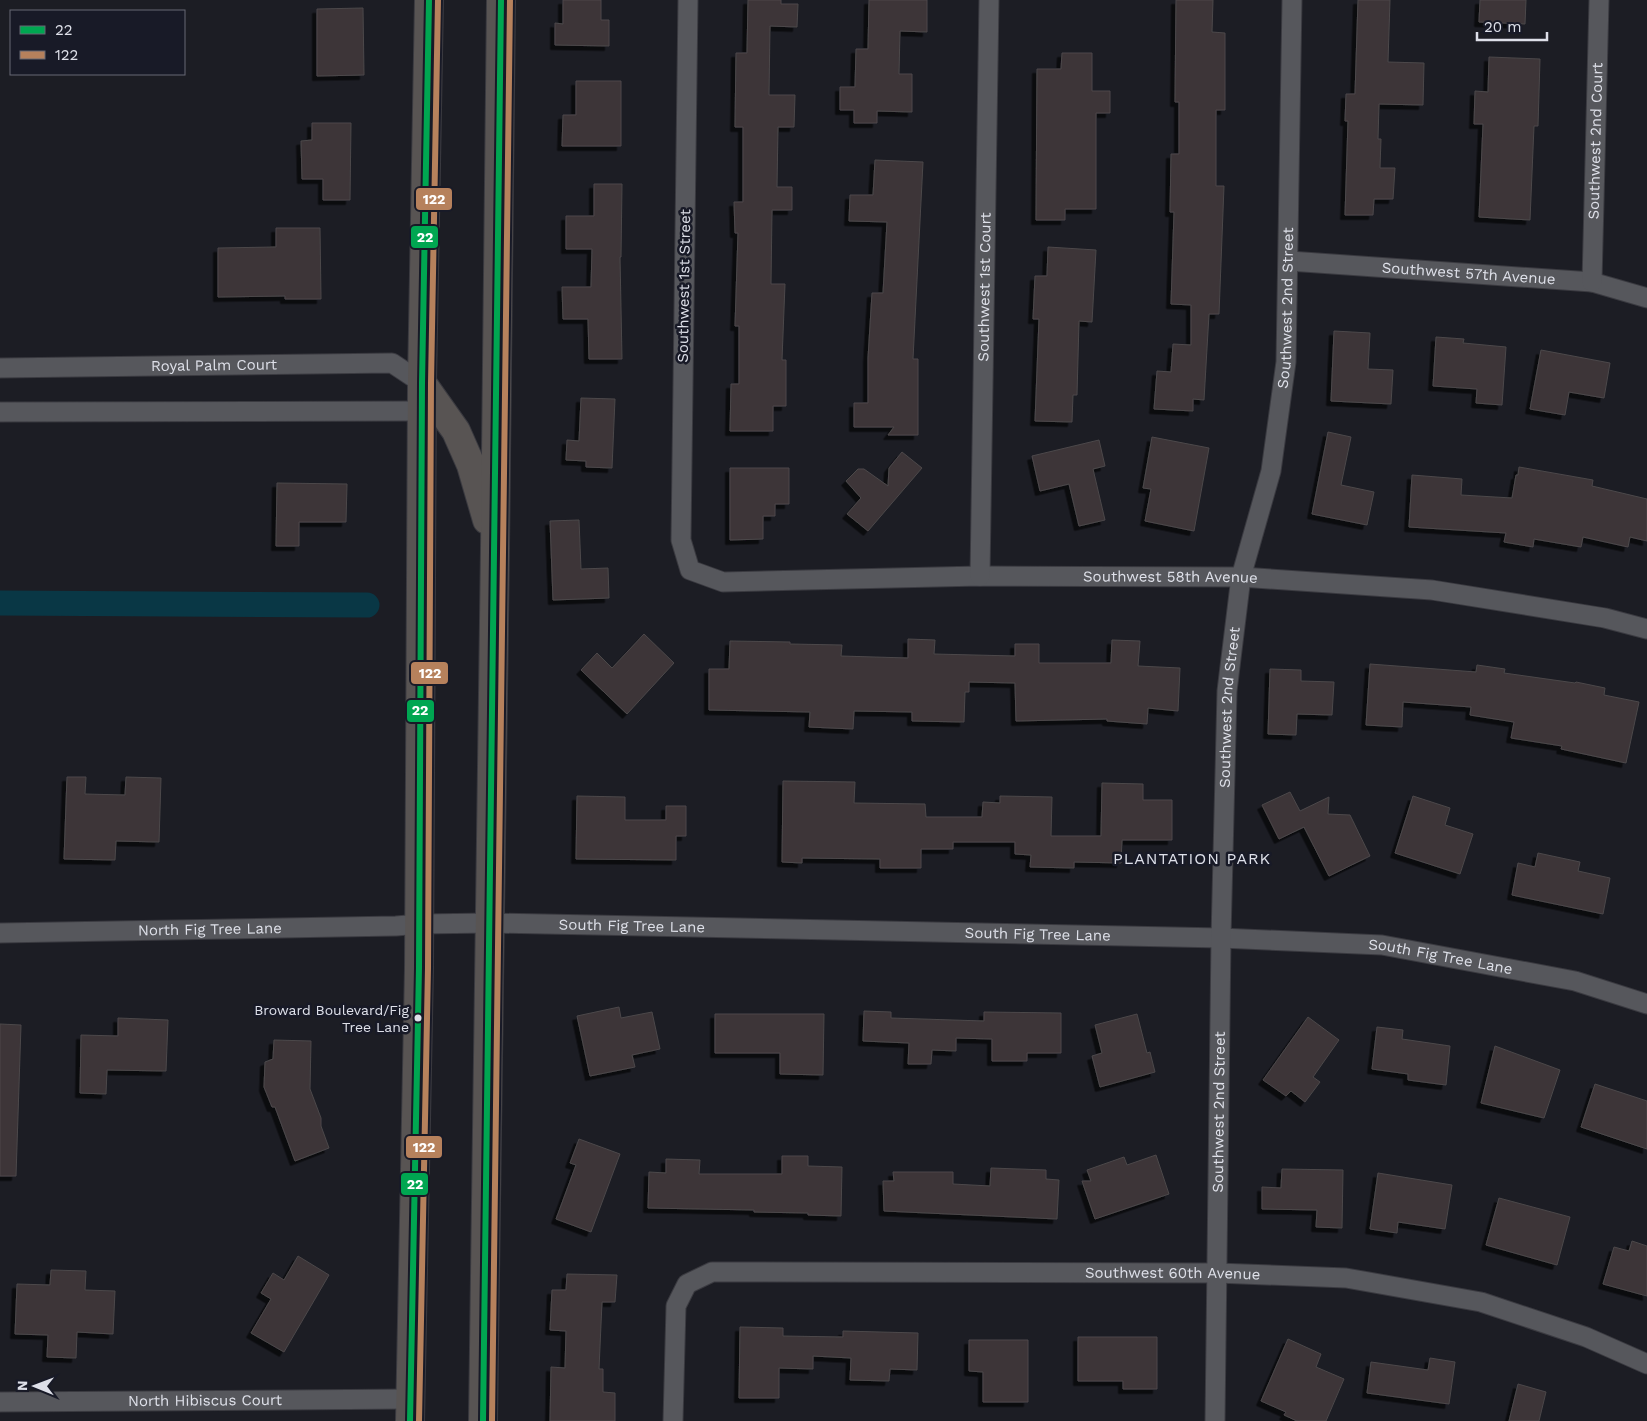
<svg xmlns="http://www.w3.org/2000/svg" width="1647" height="1421" font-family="'Work Sans',sans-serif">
  <defs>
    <filter id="shadow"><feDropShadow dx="-4.5" dy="4.5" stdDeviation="0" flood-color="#0009"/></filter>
  </defs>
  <rect width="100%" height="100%" fill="#1c1d24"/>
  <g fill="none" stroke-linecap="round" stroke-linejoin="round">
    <polyline stroke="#093745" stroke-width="25" points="0,603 367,605"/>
  </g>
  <g fill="#3c3538" stroke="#4c484a" filter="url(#shadow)">
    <polygon points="563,0 601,0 601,20 609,20 609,46 555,45 555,23 563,24"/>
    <polygon points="748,0 781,0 781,4 798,4 797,27 770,26 769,95 795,95 794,127 778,127 777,187 792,187 792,210 772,210 771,284 785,284 782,360 786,360 786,406 773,406 773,431 730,431 731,384 739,384 739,326 735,326 738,233 735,233 734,202 743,202 743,127 735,127 736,53 747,53"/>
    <polygon points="869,0 927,0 927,32 900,31 899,74 912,74 912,112 877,111 877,123 854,123 854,110 840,110 840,87 855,87 856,49 868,49"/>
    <polygon points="1176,0 1213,0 1212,32 1225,33 1225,110 1216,110 1216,186 1224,186 1219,314 1209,314 1204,400 1193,399 1193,411 1154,409 1157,371 1171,372 1173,344 1191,345 1191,305 1171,304 1174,212 1170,212 1171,154 1179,154 1179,102 1175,102"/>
    <polygon points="1358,0 1390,0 1388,62 1424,63 1423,105 1379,104 1378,139 1381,139 1380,168 1395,168 1393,199 1374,199 1373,215 1345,215 1348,121 1345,121 1346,94 1355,94"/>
    <polygon points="1480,0 1526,0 1525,24 1479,22"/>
    <polygon points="363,8 364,75 317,76 317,9"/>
    <polygon points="1062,53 1092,53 1092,91 1110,91 1110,113 1096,113 1096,209 1065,209 1065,220 1036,220 1037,69 1061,69"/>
    <polygon points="1489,57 1540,59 1538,126 1534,126 1530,220 1479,217 1483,124 1474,124 1475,91 1488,92"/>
    <polygon points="576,81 621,81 621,146 562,146 563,115 576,115"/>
    <polygon points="312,123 351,123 350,200 323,200 323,179 302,179 301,141 312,140"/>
    <polygon points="875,160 923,162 913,359 918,359 918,435 888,435 894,427 854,427 854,403 868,403 868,358 872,293 883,293 887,222 849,221 850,195 873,195"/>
    <polygon points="594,184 622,184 621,257 620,257 622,359 589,359 588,319 563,319 562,287 591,287 592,249 566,249 566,216 594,216"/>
    <polygon points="276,228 320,228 321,299 285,299 285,296 218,297 218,248 276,247"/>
    <polygon points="1048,247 1096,250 1092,322 1079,321 1077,395 1073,395 1072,422 1035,421 1039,319 1033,319 1035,276 1047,276"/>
    <polygon points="1334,331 1370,333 1368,369 1393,370 1391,404 1331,401"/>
    <polygon points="1436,337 1464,339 1463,343 1506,347 1502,405 1476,403 1477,389 1433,386"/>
    <polygon points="1541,350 1610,363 1604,398 1569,392 1565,415 1530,409"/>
    <polygon points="581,398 615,399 612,468 586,467 586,461 566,460 567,440 579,441"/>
    <polygon points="1328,432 1351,437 1341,485 1374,492 1367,525 1312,514"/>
    <polygon points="1152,437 1209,448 1194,531 1145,521 1151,489 1143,488"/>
    <polygon points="1099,440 1105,466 1093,469 1105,520 1079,526 1069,484 1040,491 1032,456"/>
    <polygon points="902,452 922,468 868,531 847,514 861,498 846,481 858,469 864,469 888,486 889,468"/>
    <polygon points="1519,467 1593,480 1592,486 1647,499 1647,541 1630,537 1628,547 1583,537 1581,547 1534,539 1533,547 1504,542 1506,533 1409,527 1412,475 1462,479 1461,495 1512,498 1516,475 1518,475"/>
    <polygon points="730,468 789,468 789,504 775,504 775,516 763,516 763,539 730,540"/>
    <polygon points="277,483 347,484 346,522 299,522 299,546 276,546"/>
    <polygon points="579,520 581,569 608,568 609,598 553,600 550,521"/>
    <polygon points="644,634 674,663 627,714 581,670 597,653 612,668"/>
    <polygon points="908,639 935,640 934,654 1015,656 1015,644 1039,644 1039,663 1111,663 1112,640 1140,641 1138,666 1180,668 1178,711 1148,708 1147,724 1107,721 1107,719 1016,721 1015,683 969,682 969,692 965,692 964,722 912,721 912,712 854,711 853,729 809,727 810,712 709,710 709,669 729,669 730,641 790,642 790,644 842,645 841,656 908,658"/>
    <polygon points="1370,664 1476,672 1477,665 1505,669 1504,673 1575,683 1576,682 1605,688 1604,695 1639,702 1626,763 1561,749 1562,746 1511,738 1514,722 1470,715 1471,707 1403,702 1402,727 1366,725"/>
    <polygon points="1270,669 1301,670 1301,681 1334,682 1332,715 1297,714 1296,735 1268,734"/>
    <polygon points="67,777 86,777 85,794 125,795 126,777 161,778 159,842 116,841 115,860 64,859"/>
    <polygon points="783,781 855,782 854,803 925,804 926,817 982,817 983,802 1000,803 1000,796 1052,797 1051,836 1101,836 1102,783 1143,784 1143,800 1172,800 1172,840 1122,840 1121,863 1074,862 1074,868 1030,867 1031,855 1015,854 1015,842 953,842 953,849 921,849 921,868 880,868 880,859 802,858 802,863 782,862"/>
    <polygon points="1290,792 1300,811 1329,797 1328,814 1350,815 1370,856 1329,876 1304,827 1279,839 1262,805"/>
    <polygon points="577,796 625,797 625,820 666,820 666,806 686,806 686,836 676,836 676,860 576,859"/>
    <polygon points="1413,796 1450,808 1445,825 1473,834 1460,874 1395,853"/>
    <polygon points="1538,853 1580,862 1578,871 1610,878 1603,914 1512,895 1518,863 1535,867"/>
    <polygon points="619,1007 621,1018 652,1012 660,1049 632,1055 635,1067 590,1076 577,1016"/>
    <polygon points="864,1011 891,1012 891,1018 984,1021 984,1012 1061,1013 1061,1053 1027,1053 1027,1061 992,1061 992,1039 956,1038 956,1051 932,1050 931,1064 908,1064 909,1043 863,1041"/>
    <polygon points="715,1014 824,1014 823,1075 780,1074 780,1053 715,1053"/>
    <polygon points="1137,1014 1147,1053 1150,1052 1155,1072 1100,1087 1092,1056 1102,1053 1095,1025"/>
    <polygon points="1308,1017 1339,1040 1313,1077 1320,1082 1305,1102 1291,1091 1286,1096 1263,1080"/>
    <polygon points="118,1018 168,1020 166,1071 107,1070 106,1094 80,1093 81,1035 118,1036"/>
    <polygon points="0,1024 21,1025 16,1176 0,1176"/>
    <polygon points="1377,1027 1403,1030 1402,1039 1450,1046 1446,1085 1408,1080 1408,1074 1372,1069"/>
    <polygon points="274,1040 311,1041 310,1089 321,1118 321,1126 329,1148 295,1161 275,1107 272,1107 264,1087 265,1062 273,1059"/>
    <polygon points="1495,1046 1560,1070 1544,1118 1481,1103"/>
    <polygon points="1595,1084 1647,1101 1647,1149 1581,1127"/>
    <polygon points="579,1139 620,1154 591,1232 556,1219 576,1165 570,1163"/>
    <polygon points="1156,1155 1169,1194 1095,1219 1082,1181 1091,1181 1087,1170 1124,1157 1127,1165"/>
    <polygon points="782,1156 808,1156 808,1166 842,1167 841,1216 808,1215 808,1213 754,1212 754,1210 648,1208 649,1172 666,1173 666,1159 700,1160 699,1174 782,1174"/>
    <polygon points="991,1168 1046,1170 1046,1179 1059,1180 1057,1219 884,1211 883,1181 894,1181 893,1172 953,1172 953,1184 990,1186"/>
    <polygon points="1282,1169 1343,1170 1342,1228 1316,1227 1317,1210 1262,1209 1262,1187 1281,1188"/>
    <polygon points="1378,1173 1452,1185 1445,1229 1398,1222 1397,1233 1370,1229"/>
    <polygon points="1499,1198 1570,1217 1557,1265 1486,1245"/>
    <polygon points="1632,1241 1647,1246 1647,1296 1603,1284 1614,1247 1629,1251"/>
    <polygon points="298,1256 329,1275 284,1352 251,1333 271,1299 261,1293 273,1273 284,1280"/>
    <polygon points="51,1270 86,1271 85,1290 115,1291 113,1334 77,1332 76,1358 47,1357 48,1335 15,1334 17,1284 50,1285"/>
    <polygon points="567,1274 617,1275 615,1302 602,1302 599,1369 603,1369 603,1392 615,1393 615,1421 550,1421 551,1367 565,1368 566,1331 550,1330 552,1290 566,1290"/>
    <polygon points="740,1327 783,1328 783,1336 843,1337 843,1331 918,1333 917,1370 890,1369 889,1381 850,1380 851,1358 813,1356 813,1369 779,1368 779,1398 739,1398"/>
    <polygon points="1078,1337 1157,1337 1157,1389 1123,1389 1123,1381 1078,1381"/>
    <polygon points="1288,1339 1321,1354 1316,1367 1344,1379 1326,1421 1297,1421 1284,1415 1286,1412 1261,1401"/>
    <polygon points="969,1340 1028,1340 1028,1402 983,1402 983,1372 969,1371"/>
    <polygon points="1430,1358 1455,1362 1449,1404 1367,1393 1371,1362 1428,1370"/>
    <polygon points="1518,1384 1546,1392 1539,1421 1509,1421"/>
  </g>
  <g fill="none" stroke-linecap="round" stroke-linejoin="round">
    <g stroke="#3a3a40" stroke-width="21">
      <g id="minor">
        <path id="s1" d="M688,0L681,540L690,570L723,582L980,576L1241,577L1432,590L1605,618L1647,629"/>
        <path id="s2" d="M1289,261L1592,282L1647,298"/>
        <path id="s3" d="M1592,282L1599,0"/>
        <path id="s4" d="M0,368L392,363L422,383"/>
        <polyline points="0,412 422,411"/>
        <path id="s5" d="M980,576L989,0"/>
        <path id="s6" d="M0,933L396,926L420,924L490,923L1221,938L1382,945L1575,981L1647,1004"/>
        <path id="s7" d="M0,1402L410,1399"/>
        <path id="s8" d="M673,1421L676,1306L687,1284L712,1272L1217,1273L1346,1278L1481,1302L1586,1337L1647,1364"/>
        <path id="s9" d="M1215,1421L1221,938L1227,691L1241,577L1271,471L1286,362L1292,0"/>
      </g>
    </g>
    <g stroke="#3a3a40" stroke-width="30">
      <g id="primary">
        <polyline points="422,383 456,431 471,465 487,520"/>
        <polyline points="410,1421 419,968 422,383 429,0"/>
        <polyline points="483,1421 495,548 501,0"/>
      </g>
    </g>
    <use href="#minor" stroke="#56575c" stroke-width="19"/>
    <use href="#primary" stroke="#585453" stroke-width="28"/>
    <g stroke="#181a27" stroke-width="10">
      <g id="bus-1">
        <polyline points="410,1421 419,968 422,383 429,0"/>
        <polyline points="483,1421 501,0"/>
      </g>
    </g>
    <g stroke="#181a27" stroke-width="10">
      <g id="bus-2">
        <polyline points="419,1421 428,968 431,383 438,0"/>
        <polyline points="492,1421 510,0"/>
      </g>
    </g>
    <use href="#bus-1" stroke="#00a651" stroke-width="6"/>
    <use href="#bus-2" stroke="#b6815c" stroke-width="6"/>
  </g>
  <circle fill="#dee0e9" stroke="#181a27" stroke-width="2" cx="418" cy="1018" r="4.5"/>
  <g text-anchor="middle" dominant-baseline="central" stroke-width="5" stroke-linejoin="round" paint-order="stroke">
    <g font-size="14" fill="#dee0e9" stroke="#181a27" text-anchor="end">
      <text x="409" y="1010">Broward Boulevard/Fig<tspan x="409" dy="17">Tree Lane</tspan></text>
    </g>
    <g font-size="15" fill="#dee0e9" stroke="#181a27">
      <text stroke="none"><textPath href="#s3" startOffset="141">Southwest 2nd Court</textPath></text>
      <text stroke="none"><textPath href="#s2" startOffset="180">Southwest 57th Avenue</textPath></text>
      <text transform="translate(684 286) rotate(-89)">Southwest 1st Street</text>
      <text stroke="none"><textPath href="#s5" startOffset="289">Southwest 1st Court</textPath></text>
      <text stroke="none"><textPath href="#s9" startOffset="1119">Southwest 2nd Street</textPath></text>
      <text stroke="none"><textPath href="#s4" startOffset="214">Royal Palm Court</textPath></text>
      <text stroke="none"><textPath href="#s1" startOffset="1054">Southwest 58th Avenue</textPath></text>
      <text stroke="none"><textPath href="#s9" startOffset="714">Southwest 2nd Street</textPath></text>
      <text stroke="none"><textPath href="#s6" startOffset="632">South Fig Tree Lane</textPath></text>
      <text stroke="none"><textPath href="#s6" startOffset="210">North Fig Tree Lane</textPath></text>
      <text stroke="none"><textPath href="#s6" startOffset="1038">South Fig Tree Lane</textPath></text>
      <text stroke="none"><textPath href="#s6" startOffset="1442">South Fig Tree Lane</textPath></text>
      <text stroke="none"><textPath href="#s9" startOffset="309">Southwest 2nd Street</textPath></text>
      <text stroke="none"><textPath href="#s8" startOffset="628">Southwest 60th Avenue</textPath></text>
      <text stroke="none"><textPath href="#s7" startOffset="205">North Hibiscus Court</textPath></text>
    </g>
    <g font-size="16" letter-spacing="1" fill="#dee0e9" stroke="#181a27">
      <text x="1192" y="858">PLANTATION PARK</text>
    </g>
  </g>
  <g stroke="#181a27" stroke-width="2">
    <rect x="415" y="187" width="38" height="24" rx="5" fill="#b6815c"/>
    <rect x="410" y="225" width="29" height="24" rx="5" fill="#00a651"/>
    <rect x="410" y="661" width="39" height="24" rx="5" fill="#b6815c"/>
    <rect x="406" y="699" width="29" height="24" rx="5" fill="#00a651"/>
    <rect x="405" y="1135" width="38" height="24" rx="5" fill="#b6815c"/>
    <rect x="400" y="1172" width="29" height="24" rx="5" fill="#00a651"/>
  </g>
  <g font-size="14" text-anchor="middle" font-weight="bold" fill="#fff">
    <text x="434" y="204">122</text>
    <text x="425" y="242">22</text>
    <text x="430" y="678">122</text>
    <text x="420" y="715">22</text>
    <text x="424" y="1152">122</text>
    <text x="415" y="1189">22</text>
  </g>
  <rect x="10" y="10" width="175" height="65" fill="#181a27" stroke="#676975"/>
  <rect x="20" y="26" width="25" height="8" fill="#00a651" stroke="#676975"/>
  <text x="55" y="35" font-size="15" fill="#dee0e9">22</text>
  <rect x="20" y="51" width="25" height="8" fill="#b6815c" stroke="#676975"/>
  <text x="55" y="60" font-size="15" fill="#dee0e9">122</text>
  <g transform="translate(35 1386) rotate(271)" stroke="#181a27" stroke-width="4" paint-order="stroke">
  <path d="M0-4L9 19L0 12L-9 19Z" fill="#dee0e9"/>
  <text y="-8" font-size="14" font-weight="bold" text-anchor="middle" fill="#dee0e9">N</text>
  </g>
  <path d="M1477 32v8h70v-8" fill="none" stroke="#dee0e9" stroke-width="2.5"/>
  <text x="1484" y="32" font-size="15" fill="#dee0e9" stroke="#181a27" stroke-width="4" paint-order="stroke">20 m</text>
</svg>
